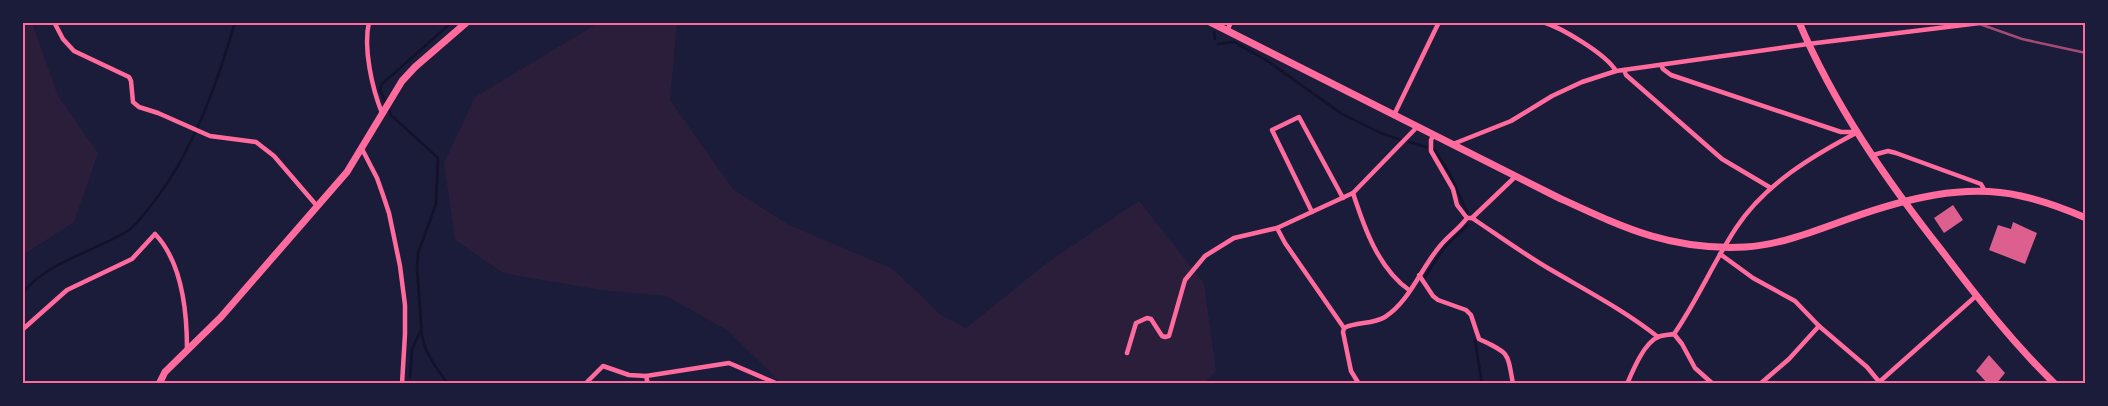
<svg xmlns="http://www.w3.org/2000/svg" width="2108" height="406" font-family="Raleway,sans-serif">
  <rect width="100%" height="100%" fill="#1b1b3a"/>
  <g fill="#2a1e3b">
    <polygon points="23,22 35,23 33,25 58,96 98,153 74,222 23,255"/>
    <polygon points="598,23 677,23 670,100 733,189 789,225 893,269 941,315 966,328 1048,262 1139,201 1204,283 1216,371 1203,384 781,383 727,330 666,296 600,290 503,273 455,240 444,163 475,97"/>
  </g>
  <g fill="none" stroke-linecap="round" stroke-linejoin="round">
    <g stroke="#12122b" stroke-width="2.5">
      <polyline points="1214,32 1215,39"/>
      <polyline points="1218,44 1234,42 1266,60 1342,114 1381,133 1401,140"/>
      <polyline points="1409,142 1426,147"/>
      <polyline points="1434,149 1450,174 1468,214"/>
      <polyline points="1425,277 1444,248 1468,225"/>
      <path d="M22,294C45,262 97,251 129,230C137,224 143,215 149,208C192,155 216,87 235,22"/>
      <polyline points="1475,341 1482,384"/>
      <polyline points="410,377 412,349 421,330"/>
      <polyline points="448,384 435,366 426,350 422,336 417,268 418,253 436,204 438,158 391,115 380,90 382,84 452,22"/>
    </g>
  </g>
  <g fill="#dd5f8e">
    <polygon points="1953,205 1963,220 1944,233 1934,218"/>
    <polygon points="2013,222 2037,233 2025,264 1989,250 1998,225 2011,229"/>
    <polygon points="1989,355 2005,373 1996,384 1988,384 1976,371"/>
  </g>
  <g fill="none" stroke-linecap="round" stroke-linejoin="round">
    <g stroke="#ff6b9d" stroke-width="4.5">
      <polyline points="54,22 63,39 74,51 129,77 131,81 133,102 139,107 158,113 210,136 256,142 274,156 317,206"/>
      <path d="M369,22C363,48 372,88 382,113"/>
      <path d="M1543,22C1562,28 1606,54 1616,71"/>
      <polyline points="1227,31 1231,22"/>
      <polyline points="1661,65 1663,69 1671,75 1841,132 1857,132"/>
      <polyline points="1624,70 1626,75 1722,159 1771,188"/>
      <polyline points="1394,115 1439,22"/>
      <polyline points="1434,134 1431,140 1431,151 1453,189 1457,205 1467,218"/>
      <polyline points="1453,144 1511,121 1552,96 1582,82 1616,71 1808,44 1988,22"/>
      <polyline points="362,149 377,178 383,195 389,213 400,266 405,305 405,334 402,384"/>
      <polyline points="1873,155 1888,151 1896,153 1981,184 1985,191"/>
      <path d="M1353,193C1364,227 1378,268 1409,290"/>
      <polyline points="1312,212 1272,130 1299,117 1343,198"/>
      <path d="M1467,218H1472C1499,236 1525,255 1553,271C1589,292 1625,311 1658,337"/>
      <polyline points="1472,218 1516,176"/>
      <polyline points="1277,228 1285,243 1344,328 1343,332 1351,371 1359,384"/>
      <polyline points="1720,254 1753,278 1795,301 1819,326 1867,367 1881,384"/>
      <path d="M1419,275L1433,296L1438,300L1466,310L1471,315L1479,339C1510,354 1507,351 1513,384"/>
      <path d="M1344,328C1357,321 1372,325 1385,317C1410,301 1421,268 1440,246C1448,236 1459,229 1467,218"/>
      <path d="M22,330L67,290L132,259L155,234C182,262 187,311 187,349"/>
      <path d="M1674,334C1697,301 1713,263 1736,228C1765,184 1812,156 1858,132"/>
      <polyline points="1127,353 1136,323 1147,318 1151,319 1162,336 1165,337 1169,336 1185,280 1205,256 1234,238 1277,228 1353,193 1418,126"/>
      <polyline points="646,376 648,384"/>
      <polyline points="585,384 603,366 629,375 646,376 729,363 778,384"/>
      <path d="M1627,384C1633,370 1644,343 1658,337C1662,335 1669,335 1674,334L1682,344L1695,368L1713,384"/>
      <polyline points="1760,384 1789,359 1819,326"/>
      <polyline points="1877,384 1976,296"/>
    </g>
    <g stroke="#ff6b9d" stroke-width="7">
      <path d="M1210,22L1557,197C1622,227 1670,251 1745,247C1781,245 1817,230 1851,218C1904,199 1965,183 2021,196C2044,201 2065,209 2086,218"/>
      <polyline points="159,384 165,372 221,317 347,172 402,81 415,67 467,22"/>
    </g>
    <path stroke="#ff6b9d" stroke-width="7" d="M1799,22C1834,105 1887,181 1942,251C1977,297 2013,343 2055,384"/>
    <polyline stroke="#a44b75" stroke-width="2.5" points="1974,22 2022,39 2086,53"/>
  </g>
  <rect width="2108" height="406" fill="none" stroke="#1b1b3a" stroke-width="48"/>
  <rect x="24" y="24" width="2060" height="358" fill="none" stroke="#ff6b9d" stroke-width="2"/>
</svg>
